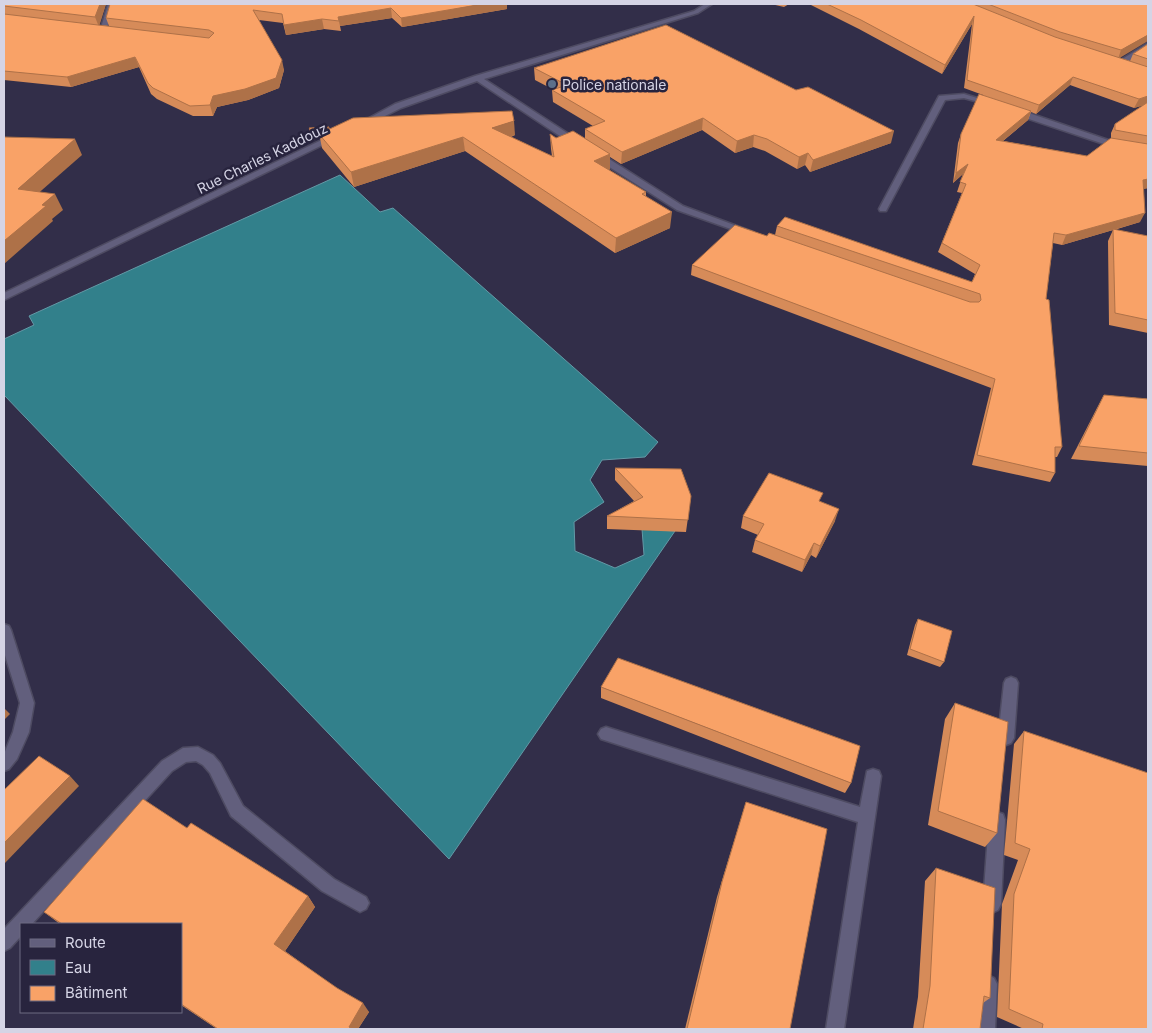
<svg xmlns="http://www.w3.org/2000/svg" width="1152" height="1033" font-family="Inter,sans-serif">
  <rect width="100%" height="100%" fill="#322e49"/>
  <polygon fill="#32808b" stroke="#6399a6" points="340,175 380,212 393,208 658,442 645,457 602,460 590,480 604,502 574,522 575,551 615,568 644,555 642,529 675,531 449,859 4,395 4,339 34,325 29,316"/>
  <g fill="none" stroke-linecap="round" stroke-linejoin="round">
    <g stroke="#4e4b62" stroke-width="3">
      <g id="minor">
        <polygon points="108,4 114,4 106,31 103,33 100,31"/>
        <polygon points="705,4 712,4 698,13 484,79 581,142 581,146 575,146 477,81 401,108 365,126 358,124 395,104 475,76 694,11"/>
        <polygon points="1148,43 1148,48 1123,65 1116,63"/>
        <polygon points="964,94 997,104 993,106 964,98 945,100 887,209 886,211 880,211 879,209 939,96"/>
        <polygon points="1011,109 1017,109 1114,142 1148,148 1148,152 1110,146 1011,113"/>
        <polygon points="332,135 339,137 4,300 4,293"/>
        <polygon points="592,152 598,152 683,206 753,232 748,235 745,234 677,210 592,156"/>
        <polygon points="4,624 9,626 11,630 34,703 29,732 17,759 9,769 4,771 4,754 13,732 20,703 4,652"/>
        <polygon points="1011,677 1016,679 1018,683 1014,738 1011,743 1006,745 1001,743 998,738 1004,683 1006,679"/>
        <polygon points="606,727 860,807 867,771 873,769 879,771 881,776 844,1029 826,1029 858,822 601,739 598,734 601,729"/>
        <polygon points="198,747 213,755 220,763 243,806 334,879 366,897 369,903 366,909 360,912 322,891 231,816 210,773 203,765 196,761 186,762 172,771 32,924 21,924 21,936 10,948 4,951 4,929 162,761 183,748"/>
        <polygon points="997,812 1003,814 1005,820 1001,904 998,910 992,913 986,910 983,904 989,820 991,814"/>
        <polygon points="988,975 994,978 997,984 995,1029 977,1029 979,984 982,978"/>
      </g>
    </g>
    <use href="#minor" fill="#625f7d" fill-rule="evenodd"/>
  </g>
  <g fill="#d68b59" fill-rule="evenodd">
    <polygon points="4,4 106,4 99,25 109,26 106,18 110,4 507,9 402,27 392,18 340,26 341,31 324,29 286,35 283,23 259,20 284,70 279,88 248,100 217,107 213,116 193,116 157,99 151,94 139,67 71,87 4,80"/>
    <polygon points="771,4 789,4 784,7"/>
    <path d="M809,4H1148L1120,58L1130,61L1133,54L1148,44V188L1143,189L1140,222L1114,230L1148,242V333L1109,325L1108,241L1113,230L1062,245L1053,243L1046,299L1062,447L1057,457H1055V473L1050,482L972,465L991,388L691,275L692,265L767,236L775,235L777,226L972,282L975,274L938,252L962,193L957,192L963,174L953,183L958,143L961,134L983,95L964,88L972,24L942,74L859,29ZM1070,85L1134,108L1144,105L1115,124L1111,133V138L1087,156L1003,141L1028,120L1031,112L1036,114Z"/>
    <polygon points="534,68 891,143 810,172 805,165 797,169 765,151 753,147 735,153 702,130 621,164 610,157 610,169 609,170 646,192 646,197 670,228 615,253 465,151 354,187 322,148 320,138 315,140 310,134 309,128 329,127 330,129 515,135 511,137 552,156 551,149 550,134 556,138 585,138 585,129 593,126 553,102 552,90 554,90 535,80"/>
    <polygon points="1104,395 1148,399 1148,466 1071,459 1097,408"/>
    <polygon points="615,468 691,496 686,532 607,529 607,516 634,501 615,480"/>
    <polygon points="821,502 835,521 816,558 811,555 802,572 752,552 755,540 758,535 741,528 743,516"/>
    <polygon points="918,619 944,662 940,667 907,655 915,625"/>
    <polygon points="601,687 851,783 845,793 601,698"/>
    <polygon points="955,703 997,833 985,847 928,825 945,719"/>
    <polygon points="1024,731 1148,1029 1024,1029 997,1017 1002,904 1018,860 1004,855 1014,744"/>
    <polygon points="746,802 790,1029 685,1029 717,897"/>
    <polygon points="187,828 308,896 315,907 285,951 369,1012 358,1029 217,1029 181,1005 181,924 60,924 44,912"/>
    <polygon points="936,868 990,998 983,1003 980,1029 913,1029 918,997 925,881"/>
  </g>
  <g fill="#ae7148">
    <polygon points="100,4 106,4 99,27 95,17"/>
    <polygon points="483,4 507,4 507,9 402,27 401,18"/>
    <polygon points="391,8 392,18 340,26 338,17"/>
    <polygon points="974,16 972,24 942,74 945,65"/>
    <polygon points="322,19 324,29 286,35 284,25"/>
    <polygon points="1148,35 1148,41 1118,59 1121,50"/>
    <polygon points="135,57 139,67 71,87 67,77"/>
    <polygon points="282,60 284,70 279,88 248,100 217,107 213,116 210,105 213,96"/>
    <polygon points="1073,77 1070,85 1036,114 1039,105"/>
    <polygon points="1148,96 1148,104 1134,108 1139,99"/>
    <polygon points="1031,111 1028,120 993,149 996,140"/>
    <polygon points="703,118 702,130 621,164 622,152"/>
    <polygon points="514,121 515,135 493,142 492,128"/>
    <polygon points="329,127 330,133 319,134 320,138 315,140 314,134"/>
    <polygon points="894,131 891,143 810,172 813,160"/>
    <polygon points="754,135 753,147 735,153 737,141"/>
    <polygon points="463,137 465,151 354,187 351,172"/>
    <polygon points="75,139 82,155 26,204 18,189"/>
    <polygon points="808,153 805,165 797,169 799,157"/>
    <polygon points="610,154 610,169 594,176 594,161"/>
    <polygon points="968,164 964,173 953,183 956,173"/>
    <polygon points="1148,179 1148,188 1138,190 1143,180"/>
    <polygon points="55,194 63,210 52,219 53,221 4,264 4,241 42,205"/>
    <polygon points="672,212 670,228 615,253 616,238"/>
    <polygon points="1145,213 1140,222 1062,245 1066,235"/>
    <polygon points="839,509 835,521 816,558 820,546"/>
    <polygon points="814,543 811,555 802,572 805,560"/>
    <polygon points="4,708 10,714 4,720"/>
    <polygon points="70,776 79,786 4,864 4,843"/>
    <polygon points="308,896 315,907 283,954 274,944"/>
    <polygon points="363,1003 369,1012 358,1029 351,1029 349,1027"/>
  </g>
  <g fill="#f9a267" stroke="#ae7148">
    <polygon points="4,4 100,4 95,17 4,6"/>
    <polygon points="110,4 483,4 401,18 391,8 338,17 339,21 322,19 284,25 282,14 253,10 282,60 276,78 245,89 213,96 210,105 190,106 153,88 148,83 135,57 67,77 4,71 4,14 209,38 214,33 209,30 106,18"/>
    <polygon points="827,4 973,4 1055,37 1148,67 1148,96 1139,99 1073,77 1039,105 967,80 974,16 945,65 861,20"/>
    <polygon points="988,4 1148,4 1148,35 1121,50 1060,32"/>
    <polygon points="666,25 796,90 808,87 894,131 813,160 808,153 799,157 767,139 754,135 737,141 703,118 622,152 585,129 605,121 552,90 567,85 534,68"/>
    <polygon points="1148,44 1148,59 1133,54"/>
    <polygon points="979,94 1031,111 996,140 1087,156 1111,138 1148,144 1148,179 1143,180 1145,213 1066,235 1054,233 1046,299 1049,300 1062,447 1055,447 1055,473 977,455 995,379 692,265 735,225 767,236 769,233 970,302 979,302 981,300 980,294 777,226 785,217 972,282 980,265 942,243 966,184 960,182 968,164 956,173 961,134"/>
    <polygon points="1148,102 1148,136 1115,130 1115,124"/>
    <polygon points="512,111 514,121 492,128 554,157 550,134 556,138 573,131 610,154 594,161 646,192 642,194 672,212 616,238 463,137 351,172 319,134 353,118"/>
    <polygon points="329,127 314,134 309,128"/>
    <polygon points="4,137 75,139 18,189 55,194 42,205 46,206 4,241"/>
    <polygon points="1113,229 1148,236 1148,320 1115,313"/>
    <polygon points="1104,395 1148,399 1148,453 1079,446"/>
    <polygon points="615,468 681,469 691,496 688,520 607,516 643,497"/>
    <polygon points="769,473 823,493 819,501 839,509 820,546 814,543 805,560 755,540 764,524 743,516"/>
    <polygon points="918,619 952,631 944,662 910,649"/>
    <polygon points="618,658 860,746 851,783 601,687"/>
    <polygon points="955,703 1008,722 997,833 938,811"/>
    <polygon points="1024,731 1148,773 1148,1029 1042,1029 1043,1024 1009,1009 1014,894 1030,849 1015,843"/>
    <polygon points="39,756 70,776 4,843 4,790"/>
    <polygon points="143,799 187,828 191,823 308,896 274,944 337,988 363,1003 349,1027 352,1029 218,1029 181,1004 181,924 62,924 44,912"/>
    <polygon points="746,802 827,829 790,1029 687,1029 722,882"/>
    <polygon points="936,868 995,888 990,998 984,996 980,1029 923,1029 930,986"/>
  </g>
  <circle fill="#5c6f8a" stroke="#28243e" stroke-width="2" cx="552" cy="84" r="5"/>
  <g text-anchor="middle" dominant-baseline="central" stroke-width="5" stroke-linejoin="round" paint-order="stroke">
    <g font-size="14" fill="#d5d4e5" stroke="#28243e" text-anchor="start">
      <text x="562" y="84">Police nationale</text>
    </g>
    <g font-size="14" fill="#d5d4e5" stroke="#28243e">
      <text transform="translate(262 158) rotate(-26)">Rue Charles Kaddouz</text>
    </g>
  </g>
  <rect width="1152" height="1033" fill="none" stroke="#d5d4e5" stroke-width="10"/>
  <rect x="20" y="923" width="162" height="90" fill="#28243e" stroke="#6d6a81"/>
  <rect x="30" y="939" width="25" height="8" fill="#625f7d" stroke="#6d6a81"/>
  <text x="65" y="948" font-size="15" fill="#d5d4e5">Route</text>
  <rect x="30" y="960" width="25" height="15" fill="#32808b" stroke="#6d6a81"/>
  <text x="65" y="973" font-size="15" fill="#d5d4e5">Eau</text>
  <rect x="30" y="986" width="25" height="15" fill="#f9a267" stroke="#6d6a81"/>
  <text x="65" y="998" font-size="15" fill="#d5d4e5">Bâtiment</text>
</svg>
